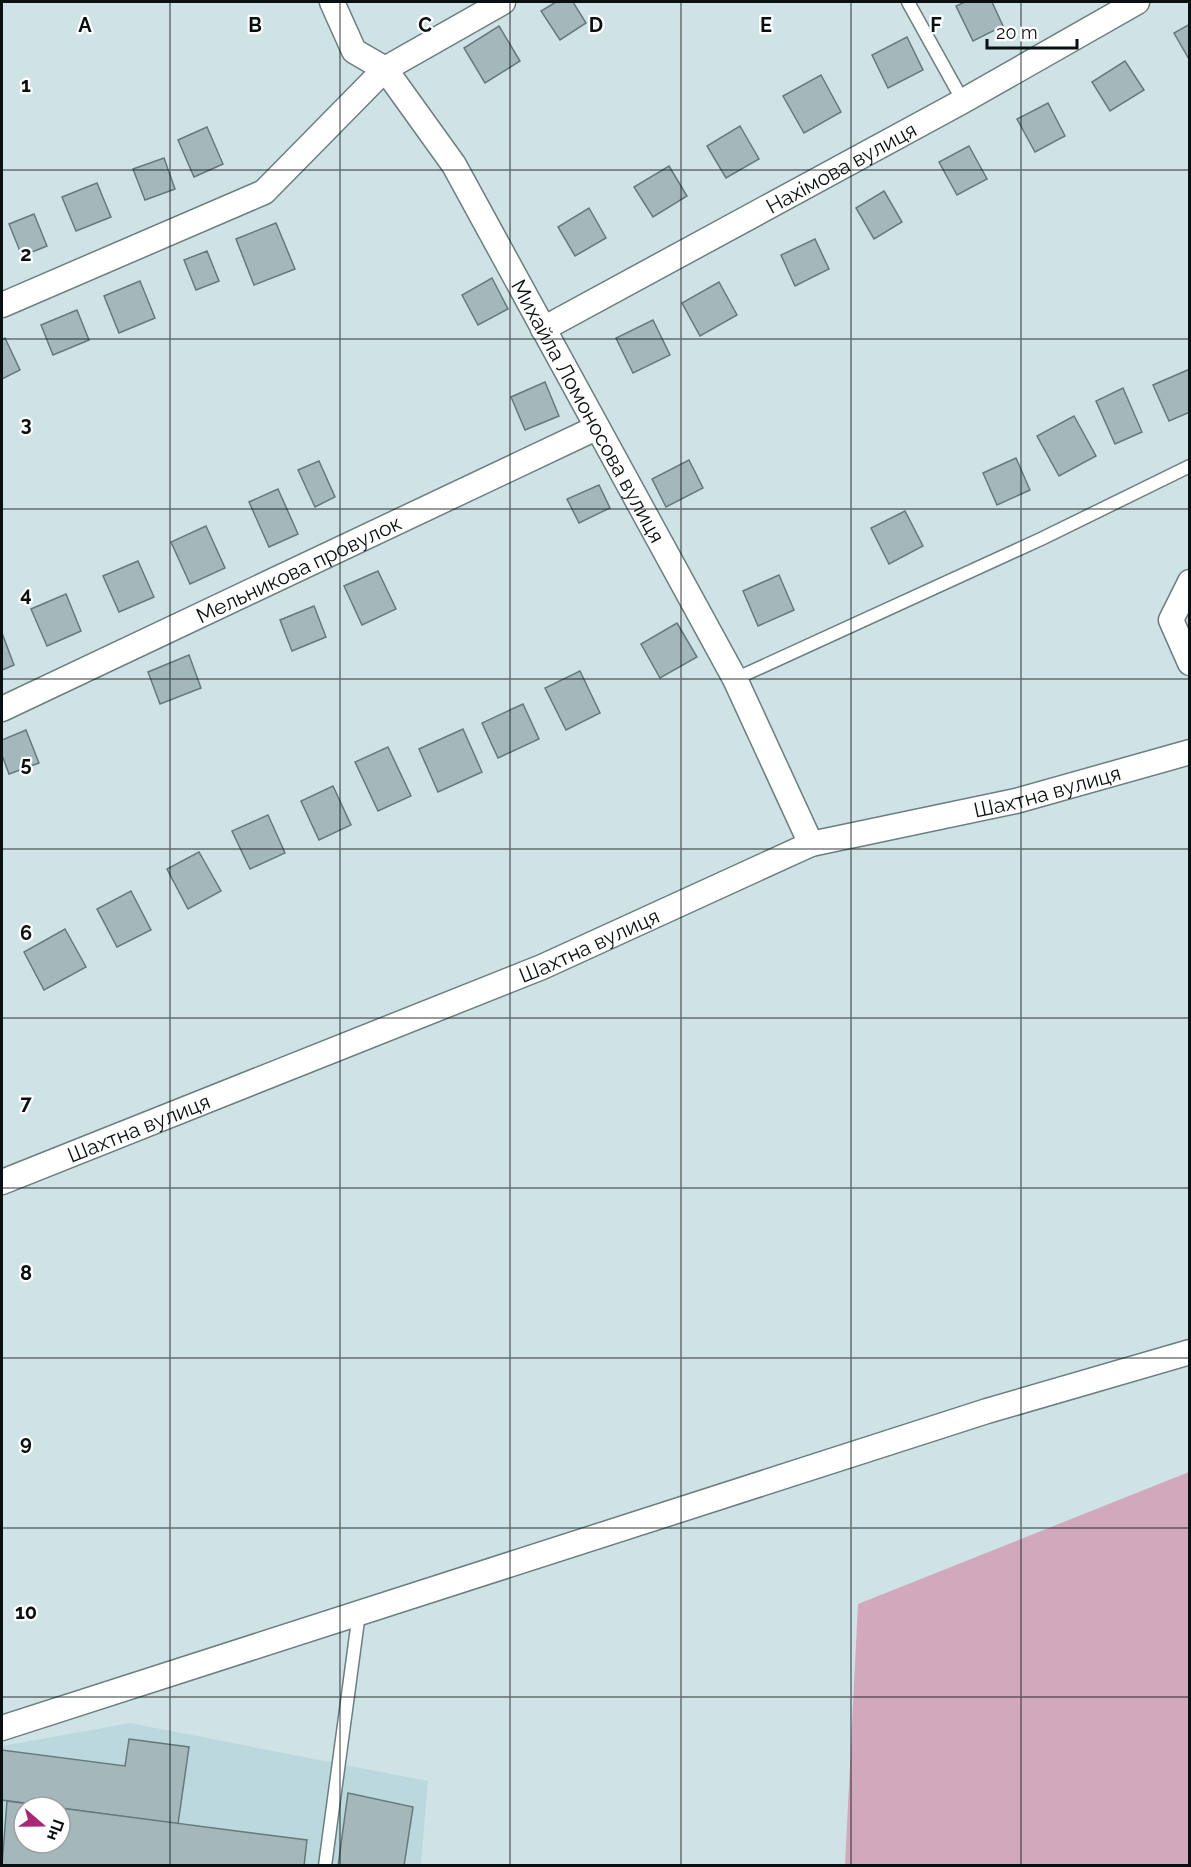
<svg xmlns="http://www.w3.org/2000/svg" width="1191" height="1867" font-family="Raleway,sans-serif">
  <rect width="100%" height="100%" fill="#cfe3e6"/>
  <path fill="#bbd9dd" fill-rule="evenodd" d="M130,1723L428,1781L421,1865L2,1866V1746ZM24,1807H60V1843H24Z"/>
  <polygon fill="#d2a9bc" points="1189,1472 1189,1865 845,1865 858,1604"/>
  <g fill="#a4b8bb" stroke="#66797b" stroke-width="1.5">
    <polygon points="556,2 573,2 586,23 560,40 541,11"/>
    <polygon points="965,2 992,2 1003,26 973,41 956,6"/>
    <polygon points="1190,24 1190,61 1174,33"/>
    <polygon points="499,26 520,61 485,83 464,48"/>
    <polygon points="907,37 923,70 888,88 872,55"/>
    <polygon points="1125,61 1144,90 1110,111 1092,82"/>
    <polygon points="821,75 841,112 804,133 783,96"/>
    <polygon points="1048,103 1065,136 1035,152 1017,119"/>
    <polygon points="740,126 759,159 726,178 707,146"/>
    <polygon points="207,127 223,164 194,177 178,140"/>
    <polygon points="969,146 987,179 957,195 939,162"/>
    <polygon points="164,158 175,189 145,200 133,169"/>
    <polygon points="669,166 687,196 653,217 634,187"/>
    <polygon points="97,183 111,217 76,231 62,197"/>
    <polygon points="884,191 902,222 874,239 856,208"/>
    <polygon points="589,208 606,238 575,256 558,227"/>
    <polygon points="34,214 47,246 22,256 9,224"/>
    <polygon points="276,223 295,269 254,285 236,239"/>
    <polygon points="815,239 829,269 795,286 781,255"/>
    <polygon points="207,251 219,281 196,290 184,260"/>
    <polygon points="492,278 508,309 478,325 462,295"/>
    <polygon points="140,281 155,318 119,333 104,296"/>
    <polygon points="719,282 737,315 700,336 682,303"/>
    <polygon points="77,310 89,340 53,355 41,325"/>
    <polygon points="653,320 670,355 633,373 616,338"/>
    <polygon points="5,338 20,370 2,379 2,340"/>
    <polygon points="1190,369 1190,412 1169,421 1153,385"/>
    <polygon points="545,382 559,416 525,430 511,397"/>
    <polygon points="1123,388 1142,432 1115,444 1096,401"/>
    <polygon points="1074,416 1096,456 1059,476 1037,436"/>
    <polygon points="1016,458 1030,490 997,505 983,473"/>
    <polygon points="689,460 703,488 666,507 652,479"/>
    <polygon points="319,461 335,497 315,507 298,470"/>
    <polygon points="599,485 610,508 579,523 567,499"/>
    <polygon points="278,489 298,534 269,547 249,502"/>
    <polygon points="905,511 923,546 889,564 871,528"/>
    <polygon points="206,526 225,568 190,584 171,542"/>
    <polygon points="138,561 154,597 119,612 103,576"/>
    <polygon points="378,571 396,609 362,625 344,586"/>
    <polygon points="779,575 794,610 758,626 743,591"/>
    <polygon points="66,594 81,631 47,646 31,609"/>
    <polygon points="314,606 326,637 292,651 280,620"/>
    <polygon points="677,623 697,657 660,678 641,644"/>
    <polygon points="2,633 14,665 2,670"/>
    <polygon points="189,655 201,688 160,704 148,672"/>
    <polygon points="580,671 600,713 566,730 545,688"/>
    <polygon points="523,704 539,739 498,758 482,723"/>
    <polygon points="463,729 482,772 438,792 419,749"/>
    <polygon points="26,730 39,763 9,774 2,755 2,740"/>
    <polygon points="388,747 411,796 378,811 355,762"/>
    <polygon points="333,786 351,825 319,840 301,801"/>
    <polygon points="268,815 285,853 250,869 232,831"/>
    <polygon points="199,852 221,891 188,909 167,869"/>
    <polygon points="131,891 151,930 117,947 97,909"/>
    <polygon points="65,929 86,967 44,990 24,952"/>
    <polygon points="129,1739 189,1747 178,1824 2,1800 2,1750 125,1766"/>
    <polygon points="348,1793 413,1807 404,1866 338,1866"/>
    <polygon points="7,1801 52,1807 24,1807 24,1843 60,1843 60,1808 307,1840 304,1866 2,1866"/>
  </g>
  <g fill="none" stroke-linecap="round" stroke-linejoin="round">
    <g stroke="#6b7e80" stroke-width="15">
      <g id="service">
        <polyline points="908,2 963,101"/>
        <polyline points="735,679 1041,539 1190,466"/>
        <polyline points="325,1866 359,1613"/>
      </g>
    </g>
    <g stroke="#6b7e80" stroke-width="27">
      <g id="minor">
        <path id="s1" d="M332,2L354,51L385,69L454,165L735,679L811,844"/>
        <polyline points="2,305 264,192 385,69 503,2"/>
        <path id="s2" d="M543,329L963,101L1137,2"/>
        <polyline points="1190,582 1171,620 1190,663"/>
        <path id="s3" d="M2,709L596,428"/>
        <path id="s4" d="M2,1182L542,967L811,844L1016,801L1190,752"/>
        <polyline points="2,1728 987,1411 1190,1352"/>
      </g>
    </g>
    <use href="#service" stroke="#fff" stroke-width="12"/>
    <use href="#minor" stroke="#fff" stroke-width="24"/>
  </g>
  <path fill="none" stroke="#091011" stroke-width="1.5" stroke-opacity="0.55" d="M170,2V1866M340,2V1866M510,2V1866M681,2V1866M851,2V1866M1021,2V1866M2,170H1190M2,339H1190M2,509H1190M2,679H1190M2,849H1190M2,1018H1190M2,1188H1190M2,1358H1190M2,1528H1190M2,1697H1190"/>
  <g text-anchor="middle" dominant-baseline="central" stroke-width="4.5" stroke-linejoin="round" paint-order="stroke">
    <g font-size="21" fill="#091011" stroke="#fff">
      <text stroke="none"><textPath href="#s2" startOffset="339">Нахімова вулиця</textPath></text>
      <text stroke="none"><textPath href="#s1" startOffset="488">Михайла Ломоносова вулиця</textPath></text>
      <text stroke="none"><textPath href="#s3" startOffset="328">Мельникова провулок</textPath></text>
      <text stroke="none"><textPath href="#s4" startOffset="1119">Шахтна вулиця</textPath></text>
      <text stroke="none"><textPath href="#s4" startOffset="633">Шахтна вулиця</textPath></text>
      <text stroke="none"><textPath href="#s4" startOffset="147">Шахтна вулиця</textPath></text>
    </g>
  </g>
  <g font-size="20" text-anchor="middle" font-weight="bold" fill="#091011" stroke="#fff" stroke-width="4.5" stroke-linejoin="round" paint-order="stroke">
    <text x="85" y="32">A</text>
    <text x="255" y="32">B</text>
    <text x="425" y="32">C</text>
    <text x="596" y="32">D</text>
    <text x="766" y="32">E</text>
    <text x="936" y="32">F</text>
    <text x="26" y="92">1</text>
    <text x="26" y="261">2</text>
    <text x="26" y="431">3</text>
    <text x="26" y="601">4</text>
    <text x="26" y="771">5</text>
    <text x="26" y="940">6</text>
    <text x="26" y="1110">7</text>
    <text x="26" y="1280">8</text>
    <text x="26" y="1450">9</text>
    <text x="26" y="1619">10</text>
  </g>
  <rect width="1191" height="1867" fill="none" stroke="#091011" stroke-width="6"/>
  <g transform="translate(42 1825) rotate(110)"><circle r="28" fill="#ffffff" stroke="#9d9fa0" stroke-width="1.5"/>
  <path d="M0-4.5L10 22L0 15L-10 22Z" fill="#a92874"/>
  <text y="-9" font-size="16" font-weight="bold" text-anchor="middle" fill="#091011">Пн</text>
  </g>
  <path d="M987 39v9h90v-9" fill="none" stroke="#091011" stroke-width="3"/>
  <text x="996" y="39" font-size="18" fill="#091011" stroke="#ffffff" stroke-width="4.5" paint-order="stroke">20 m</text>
</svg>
